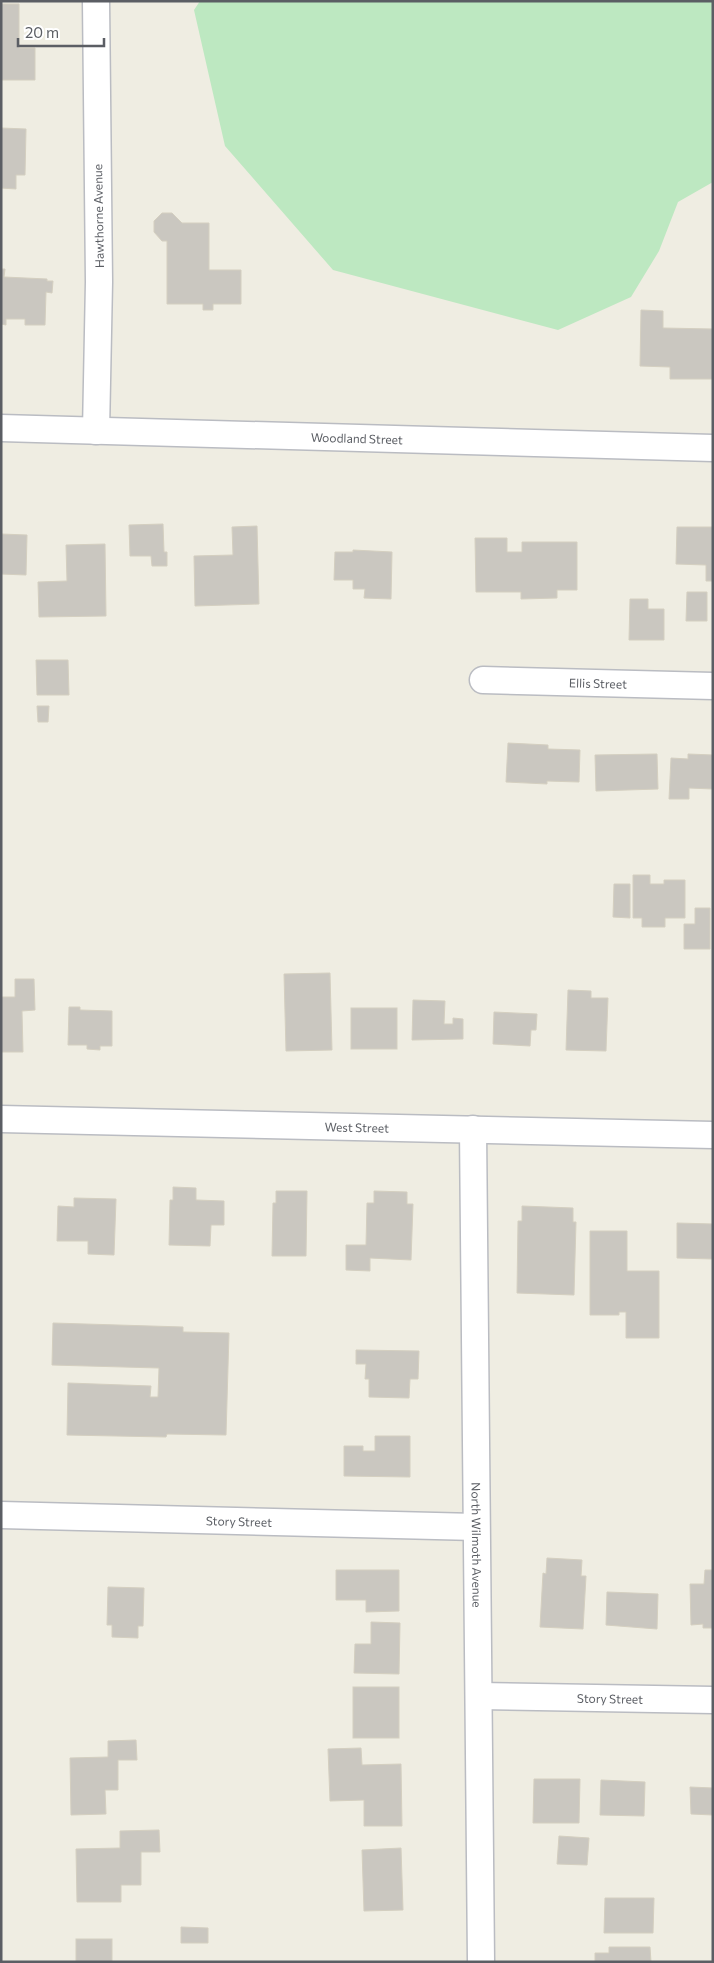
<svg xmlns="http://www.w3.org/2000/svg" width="714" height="1963" font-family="Commissioner,sans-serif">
  <rect width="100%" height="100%" fill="#efede2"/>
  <polygon fill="#bde8c1" points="200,1 713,1 713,182 678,202 659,251 631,297 558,330 333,270 225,146 194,10"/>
  <g fill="#cac7c0" stroke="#d4cfc0">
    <polygon points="1,4 19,4 19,48 35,48 35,80 1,80"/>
    <polygon points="1,128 26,129 25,175 16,175 16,189 1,188"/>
    <polygon points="162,213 172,213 182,223 209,223 209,270 241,270 241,304 213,304 213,310 203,310 203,304 167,304 167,241 162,241 154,232 154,221"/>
    <polygon points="1,269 5,269 4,277 47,279 47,281 53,281 52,293 46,292 45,325 25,325 25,319 6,319 6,325 1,324"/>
    <polygon points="641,310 663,311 663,328 713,329 713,379 670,379 670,367 640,366"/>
    <polygon points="163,524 164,552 167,552 167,566 152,566 151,556 130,556 129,525"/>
    <polygon points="257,526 259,604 195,606 194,556 233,555 232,527"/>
    <polygon points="677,527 713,527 713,581 706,581 706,565 676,564"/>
    <polygon points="1,534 27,535 26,575 1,574"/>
    <polygon points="475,538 507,538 507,552 522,552 522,542 577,542 577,590 557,590 557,598 521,599 521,592 476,592"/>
    <polygon points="105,544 106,616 39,617 38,582 67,581 66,545"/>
    <polygon points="353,550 392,552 391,599 364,598 365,589 353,589 353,580 334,580 335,552 353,552"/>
    <polygon points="687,592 707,592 707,621 686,621"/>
    <polygon points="630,599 648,599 648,609 664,609 664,640 629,640"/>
    <polygon points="36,660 68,660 69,695 37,695"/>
    <polygon points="37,706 49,706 48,722 38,722"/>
    <polygon points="508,743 548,745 548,749 580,750 579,782 547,781 547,784 506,782"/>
    <polygon points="657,754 658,789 596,791 595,755"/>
    <polygon points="688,754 713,755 713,789 689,788 689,799 669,799 671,758 688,759"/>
    <polygon points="633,875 650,875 650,884 664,884 664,880 685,880 685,918 665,918 665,927 642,927 642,918 633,918"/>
    <polygon points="614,884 630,884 630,918 613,917"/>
    <polygon points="695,908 710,908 710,949 684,949 684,924 695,924"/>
    <polygon points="330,973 332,1050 286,1051 284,974"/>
    <polygon points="15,979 34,979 35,1010 22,1011 23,1052 1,1052 1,997 15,997"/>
    <polygon points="568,990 591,991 591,998 608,998 606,1051 566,1050"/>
    <polygon points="413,1000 445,1001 444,1024 453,1024 453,1018 463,1019 463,1039 412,1040"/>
    <polygon points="69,1007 80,1007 80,1010 112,1011 112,1046 100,1046 100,1050 87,1049 87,1045 68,1045"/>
    <rect x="351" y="1008" width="46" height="41"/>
    <polygon points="494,1012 537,1014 536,1030 531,1030 530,1046 493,1044"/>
    <polygon points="173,1187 196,1188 196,1200 224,1201 224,1225 211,1225 210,1246 169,1245 170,1200 173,1200"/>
    <polygon points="276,1191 307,1191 306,1256 272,1256 273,1203 276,1203"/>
    <polygon points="374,1191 407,1192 407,1204 413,1204 411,1260 370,1258 370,1271 346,1270 346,1245 366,1245 367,1203 374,1203"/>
    <polygon points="74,1198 116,1199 114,1255 88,1254 88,1241 57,1241 58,1206 74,1207"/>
    <polygon points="522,1206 573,1208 573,1222 576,1222 574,1295 517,1293 518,1221 522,1221"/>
    <polygon points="677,1223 713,1224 713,1259 677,1258"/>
    <polygon points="590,1231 627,1231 627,1271 659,1271 659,1338 626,1338 626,1312 619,1312 619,1315 590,1315"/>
    <polygon points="53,1323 183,1327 183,1332 229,1333 226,1435 167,1434 166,1437 67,1435 68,1383 151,1386 150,1397 158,1397 159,1368 52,1365"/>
    <polygon points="356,1350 419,1351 418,1379 410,1379 409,1398 369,1397 369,1379 365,1379 366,1364 356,1364"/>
    <polygon points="375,1436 410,1436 410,1477 344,1476 344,1446 363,1446 363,1451 375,1451"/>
    <polygon points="547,1558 582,1560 581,1576 586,1576 583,1629 540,1627 543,1573 546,1574"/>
    <polygon points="336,1570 399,1570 399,1611 366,1612 366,1600 336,1600"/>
    <polygon points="705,1570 713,1570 713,1628 703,1628 703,1624 691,1625 690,1584 704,1584"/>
    <polygon points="108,1587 144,1588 143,1626 138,1626 138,1638 112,1637 112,1625 107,1625"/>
    <polygon points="607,1592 658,1594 657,1629 606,1625"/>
    <polygon points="371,1622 400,1623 399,1674 354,1673 355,1644 371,1644"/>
    <rect x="353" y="1687" width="46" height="51"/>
    <polygon points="136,1740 137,1760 118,1760 118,1790 105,1790 106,1814 71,1815 70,1758 108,1757 108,1741"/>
    <polygon points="361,1748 362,1765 401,1764 402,1826 364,1826 364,1800 330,1801 328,1749"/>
    <polygon points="534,1779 580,1779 579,1823 533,1823"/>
    <polygon points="601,1780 645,1782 644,1816 600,1815"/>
    <polygon points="690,1787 713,1788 713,1815 691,1814"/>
    <polygon points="159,1830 160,1852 141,1852 141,1885 121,1885 121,1902 77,1902 76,1849 120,1848 120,1831"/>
    <polygon points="559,1836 589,1838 587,1865 557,1864"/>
    <polygon points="401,1848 403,1910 364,1911 362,1850"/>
    <polygon points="605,1898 654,1898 653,1933 604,1933"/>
    <polygon points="181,1927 208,1928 208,1943 181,1943"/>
    <rect x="76" y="1939" width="36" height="23"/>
    <polygon points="609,1947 650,1947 651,1962 595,1962 595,1953 609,1953"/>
  </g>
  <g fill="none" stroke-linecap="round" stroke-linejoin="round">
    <g stroke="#babcc2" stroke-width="29">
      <g id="minor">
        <path id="s1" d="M1,428L713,448"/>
        <polyline points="96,431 99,282 96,1"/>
        <path id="s2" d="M483,680L713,686"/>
        <path id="s3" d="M1,1119L713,1135"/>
        <path id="s4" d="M473,1129L481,1962"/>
        <path id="s5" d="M1,1515L476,1527"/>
        <path id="s6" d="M479,1696L713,1700"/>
      </g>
    </g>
    <use href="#minor" stroke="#fff" stroke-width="26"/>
  </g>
  <g text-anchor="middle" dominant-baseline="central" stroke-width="5" stroke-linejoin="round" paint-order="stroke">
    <g font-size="12" fill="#5b5e64" stroke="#fff">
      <text transform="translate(98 216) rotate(-91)">Hawthorne Avenue</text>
      <text stroke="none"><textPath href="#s1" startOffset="356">Woodland Street</textPath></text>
      <text stroke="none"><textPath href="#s2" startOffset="115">Ellis Street</textPath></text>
      <text stroke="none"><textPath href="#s3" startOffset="356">West Street</textPath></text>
      <text stroke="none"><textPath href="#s5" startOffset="238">Story Street</textPath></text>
      <text stroke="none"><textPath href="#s4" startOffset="416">North Wilmoth Avenue</textPath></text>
      <text stroke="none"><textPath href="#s6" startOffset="131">Story Street</textPath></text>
    </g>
  </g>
  <rect width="714" height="1963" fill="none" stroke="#5b5e64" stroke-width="5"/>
  <path d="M18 38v8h86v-8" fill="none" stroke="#5b5e64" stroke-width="2.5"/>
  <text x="25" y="38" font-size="15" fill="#5b5e64" stroke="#ffffff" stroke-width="4" paint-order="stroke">20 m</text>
</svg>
